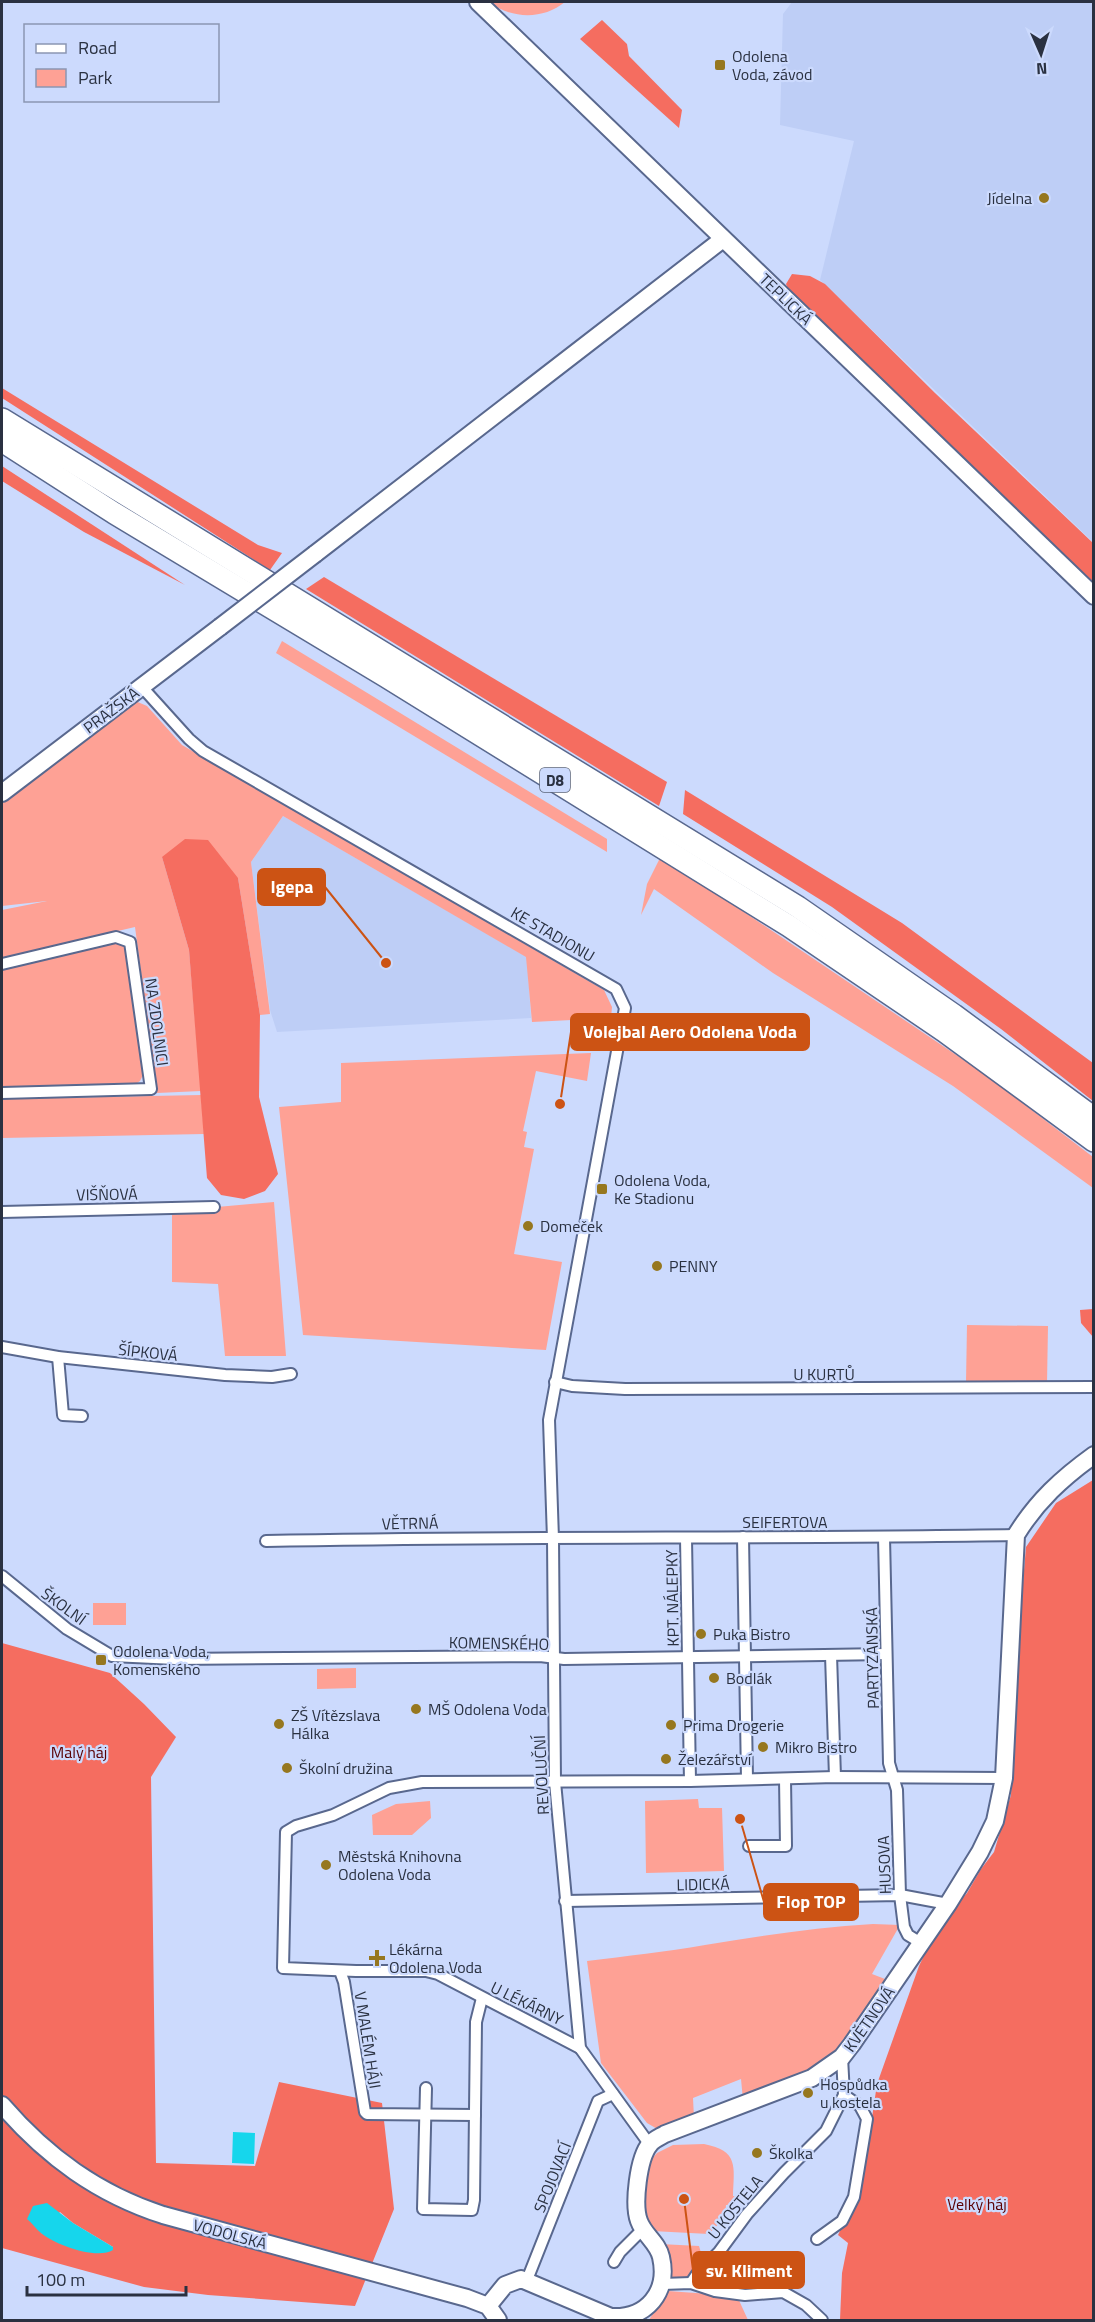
<svg xmlns="http://www.w3.org/2000/svg" width="1095" height="2322" font-family="'Titillium Web',sans-serif">
  <rect width="100%" height="100%" fill="#ccdafd"/>
  <g fill="#becef6">
    <polygon points="792,2 1093,2 1093,542 820,280 854,141 780,125 783,14"/>
    <polygon points="283,816 527,957 531,1018 277,1032 270,1010 251,862"/>
  </g>
  <g fill="#fea195">
    <path d="M489,2H565C543,20 511,19 489,2Z"/>
    <polygon points="282,641 607,839 607,852 276,653"/>
    <polygon points="133,700 147,706 182,745 604,990 612,1007 611,1018 532,1022 526,957 283,816 251,862 270,1014 260,1015 238,878 162,857 189,950 201,1091 157,1093 135,927 2,958 2,910 47,901 2,906 2,799"/>
    <polygon points="661,856 986,1075 1093,1157 1093,1188 953,1086 773,973 654,889 641,915 647,884"/>
    <polygon points="116,943 123,945 127,952 143,1075 140,1081 134,1085 2,1087 2,970"/>
    <polygon points="591,1053 587,1081 536,1071 523,1131 527,1132 524,1147 534,1149 514,1254 562,1262 546,1350 303,1335 279,1107 341,1102 341,1063"/>
    <polygon points="201,1095 204,1134 2,1138 2,1099"/>
    <polygon points="274,1202 286,1356 225,1356 218,1284 172,1282 172,1211"/>
    <polygon points="967,1325 1048,1326 1047,1383 966,1382"/>
    <rect x="93" y="1603" width="33" height="22"/>
    <polygon points="356,1668 356,1688 317,1689 317,1669"/>
    <polygon points="698,1799 699,1808 722,1808 724,1871 646,1873 645,1801"/>
    <polygon points="430,1801 431,1818 412,1835 373,1835 372,1815 396,1804"/>
    <path d="M873,1924L900,1925L872,1974L885,1979L842,2050L834,2060L743,2100L741,2079L693,2098L694,2118L659,2130L647,2123L601,2063L587,1961C626,1956 666,1952 705,1945C761,1936 816,1927 873,1924Z"/>
    <path d="M704,2144C739,2151 734,2166 733,2196H736L735,2205H726L725,2217L709,2234L652,2231L642,2214L649,2162L657,2153L673,2145Z"/>
    <path d="M660,2244L699,2246L704,2263C694,2273 682,2288 666,2276Z"/>
    <polygon points="668,2291 737,2296 748,2320 649,2320 664,2296 667,2296"/>
  </g>
  <g fill="#f56d60" fill-rule="evenodd">
    <polygon points="602,20 627,44 629,56 682,110 679,128 580,39"/>
    <polygon points="792,274 810,276 825,284 935,393 1093,543 1093,587 791,296 786,284"/>
    <polygon points="2,388 258,545 282,553 270,570 2,398"/>
    <polygon points="2,466 185,585 84,532 2,481"/>
    <polygon points="324,577 667,782 659,806 306,589"/>
    <polygon points="685,790 902,923 1093,1063 1093,1101 1001,1029 832,907 683,814"/>
    <polygon points="185,839 208,840 238,878 260,1015 259,1097 278,1174 265,1191 244,1199 221,1195 207,1178 189,950 162,857"/>
    <polygon points="1093,1309 1094,1309 1093,1337 1081,1323 1080,1310"/>
    <polygon points="1093,1480 1093,2320 840,2320 842,2273 848,2243 838,2235 862,2185 877,2084 919,1966 938,1927 967,1893 981,1869 994,1852 1011,1795 1017,1654 1026,1547 1056,1503"/>
    <path d="M2,1643L110,1673L144,1704L176,1737L151,1777L156,2163L255,2166L279,2082L382,2103L394,2209L355,2306L208,2295L144,2287L2,2248ZM60,2212L73,2223L113,2247V2250L41,2233Z"/>
  </g>
  <g fill="#16d6ec">
    <polygon points="233,2132 255,2133 254,2164 232,2163"/>
    <path d="M47,2203L73,2223L113,2247V2250C97,2260 55,2245 41,2233C36,2229 32,2223 27,2219L33,2206Z"/>
  </g>
  <g fill="none" stroke-linecap="round" stroke-linejoin="round">
    <g stroke="#59688e" stroke-width="14">
      <g id="street">
        <polyline points="142,687 189,739 203,751 616,989 625,1008 549,1420 553,1539 555,1782 580,2048 650,2145"/>
        <polyline points="2,964 116,937 130,942 151,1089 2,1093"/>
        <polyline points="2,1212 214,1207"/>
        <polyline points="2,1347 58,1357 225,1375 272,1377 291,1374"/>
        <polyline points="58,1357 63,1415 82,1416"/>
        <polyline points="555,1382 572,1386 625,1389 1094,1387"/>
        <polyline points="743,1537 747,1779"/>
        <polyline points="884,1537 889,1763 897,1790 900,1895 904,1927 908,1935 921,1943"/>
        <polyline points="686,1538 690,1781"/>
        <path d="M266,1541C516,1536 766,1539 1016,1535"/>
        <polyline points="2,1576 67,1629 112,1656 175,1659 540,1656 564,1659 886,1654"/>
        <polyline points="831,1655 835,1777"/>
        <polyline points="749,1846 786,1846 785,1779"/>
        <polyline points="565,1901 900,1895 948,1904"/>
        <polyline points="340,1971 344,1982 365,2112 367,2114 475,2115"/>
        <polyline points="580,2048 438,1974 426,1971 356,1971 283,1968 286,1832 296,1826 333,1815 389,1788 422,1782 690,1781 835,1777 1004,1778"/>
        <polyline points="426,2088 423,2209 472,2210 474,2200 476,2022 482,1998"/>
        <polyline points="817,2239 842,2221 854,2197 867,2119 860,2106 844,2095"/>
        <polyline points="614,2262 620,2252 643,2229"/>
        <polyline points="527,2280 598,2101 613,2094"/>
        <polyline points="691,2283 697,2274 719,2252 747,2214 784,2173 826,2131 844,2095 842,2057"/>
        <polyline points="662,2284 691,2283 715,2291 745,2295 783,2292 806,2305 822,2320"/>
      </g>
    </g>
    <g stroke="#59688e" stroke-width="20">
      <g id="secondary">
        <polyline points="478,2 1094,596"/>
        <polyline points="315,554 723,239"/>
        <polyline points="2,793 220,627"/>
        <path d="M2,2105C47,2157 98,2194 163,2215L467,2298L488,2306L498,2320"/>
        <path d="M488,2306L505,2285L521,2279L611,2317C647,2319 669,2292 661,2257C658,2243 644,2235 639,2221C633,2205 638,2158 650,2144C653,2140 660,2137 665,2134L812,2078L842,2057L852,2044L948,1904L980,1852L995,1821L1004,1778L1016,1535C1037,1501 1062,1478 1094,1455"/>
      </g>
    </g>
    <g stroke="#59688e" stroke-width="24">
      <g id="highway">
        <polyline points="2,419 798,907 954,1015 1094,1118"/>
        <polyline points="2,441 114,513 385,676 789,926 944,1031 1094,1141"/>
      </g>
    </g>
    <use href="#street" stroke="#fff" stroke-width="10"/>
    <use href="#secondary" stroke="#fff" stroke-width="16"/>
    <use href="#highway" stroke="#fff" stroke-width="21"/>
    <g stroke="#59688e" stroke-width="20" stroke-linecap="butt">
      <polyline id="secondary-bridge" points="220,627 315,554"/>
    </g>
    <use href="#secondary-bridge" stroke="#fff" stroke-width="16"/>
  </g>
  <g fill="#96771f" stroke="#ccdafd" stroke-width="2">
    <rect x="714" y="59" width="12" height="12" rx="3"/>
    <circle cx="1044" cy="198" r="6"/>
    <rect x="596" y="1183" width="12" height="12" rx="3"/>
    <circle cx="528" cy="1226" r="6"/>
    <circle cx="657" cy="1266" r="6"/>
    <circle cx="701" cy="1634" r="6"/>
    <rect x="95" y="1654" width="12" height="12" rx="3"/>
    <circle cx="714" cy="1678" r="6"/>
    <circle cx="416" cy="1709" r="6"/>
    <circle cx="279" cy="1724" r="6"/>
    <circle cx="671" cy="1725" r="6"/>
    <circle cx="763" cy="1747" r="6"/>
    <circle cx="666" cy="1759" r="6"/>
    <circle cx="287" cy="1768" r="6"/>
    <circle cx="326" cy="1865" r="6"/>
    <path d="M374 1949h6v6h6v6h-6v6h-6v-6h-6v-6h6z"/>
    <circle cx="808" cy="2093" r="6"/>
    <circle cx="757" cy="2153" r="6"/>
  </g>
  <g text-anchor="middle" dominant-baseline="central" stroke-width="4.5" stroke-linejoin="round" paint-order="stroke">
    <rect fill="#ccdafd" stroke="#5b6479" stroke-width="1.5" x="540" y="768" width="30" height="24" rx="4.5"/>
    <g font-size="15" font-weight="bold" fill="#2a3141">
      <text x="555" y="780">D8</text>
    </g>
    <g font-size="16" fill="#2a3141" stroke="#ccdafd" text-anchor="start">
      <text x="732" y="56">Odolena<tspan x="732" dy="18">Voda, závod</tspan></text>
      <text x="1032" y="198" text-anchor="end">Jídelna</text>
      <text x="614" y="1180">Odolena Voda,<tspan x="614" dy="18">Ke Stadionu</tspan></text>
      <text x="540" y="1226">Domeček</text>
      <text x="669" y="1266">PENNY</text>
      <text x="713" y="1634">Puka Bistro</text>
      <text x="113" y="1651">Odolena Voda,<tspan x="113" dy="18">Komenského</tspan></text>
      <text x="726" y="1678">Bodlák</text>
      <text x="428" y="1709">MŠ Odolena Voda</text>
      <text x="291" y="1715">ZŠ Vítězslava<tspan x="291" dy="18">Hálka</tspan></text>
      <text x="683" y="1725">Prima Drogerie</text>
      <text x="775" y="1747">Mikro Bistro</text>
      <text x="678" y="1759">Železářství</text>
      <text x="299" y="1768">Školní družina</text>
      <text x="338" y="1856">Městská Knihovna<tspan x="338" dy="18">Odolena Voda</tspan></text>
      <text x="389" y="1949">Lékárna<tspan x="389" dy="18">Odolena Voda</tspan></text>
      <text x="820" y="2084">Hospůdka<tspan x="820" dy="18">u kostela</tspan></text>
      <text x="769" y="2153">Školka</text>
    </g>
    <g font-size="16" fill="#2a3141" stroke="#ccdafd">
      <text transform="translate(786 299) rotate(44)">TEPLICKÁ</text>
      <text transform="translate(111 710) rotate(-37)">PRAŽSKÁ</text>
      <text transform="translate(553 934) rotate(30)">KE STADIONU</text>
      <text transform="translate(157 1022) rotate(82)">NA ZDOLNICI</text>
      <text transform="translate(107 1194) rotate(-1)">VIŠŇOVÁ</text>
      <text transform="translate(148 1352) rotate(6)">ŠÍPKOVÁ</text>
      <text x="824" y="1374">U KURTŮ</text>
      <text x="785" y="1522">SEIFERTOVA</text>
      <text transform="translate(410 1523) rotate(-1)">VĚTRNÁ</text>
      <text transform="translate(672 1598) rotate(-91)">KPT. NÁLEPKY</text>
      <text transform="translate(64 1606) rotate(36)">ŠKOLNÍ</text>
      <text transform="translate(499 1643) rotate(1)">KOMENSKÉHO</text>
      <text transform="translate(872 1658) rotate(-91)">PARTYZÁNSKÁ</text>
      <text transform="translate(541 1775) rotate(-93)">REVOLUČNÍ</text>
      <text transform="translate(884 1865) rotate(-92)">HUSOVA</text>
      <text transform="translate(703 1884) rotate(-1)">LIDICKÁ</text>
      <text transform="translate(527 2003) rotate(26)">U LÉKÁRNY</text>
      <text transform="translate(869 2019) rotate(-55)">KVĚTNOVÁ</text>
      <text transform="translate(368 2040) rotate(81)">V MALÉM HÁJI</text>
      <text transform="translate(552 2177) rotate(-68)">SPOJOVACÍ</text>
      <text transform="translate(735 2207) rotate(-51)">U KOSTELA</text>
      <text transform="translate(230 2234) rotate(15)">VODOLSKÁ</text>
    </g>
    <g font-size="16" fill="#5a0003" stroke="#ccdafd">
      <text x="79" y="1752">Malý háj</text>
      <text x="977" y="2204">Velký háj</text>
    </g>
  </g>
  <path fill="none" stroke="#cc5314" stroke-width="2" d="M386 963L325 887M560 1104L571 1032M740 1819L764 1902M684 2199L693 2270"/>
  <g fill="#cc5314" stroke="#ccdafd" stroke-width="2">
    <circle cx="386" cy="963" r="6"/>
    <circle cx="560" cy="1104" r="6"/>
    <circle cx="740" cy="1819" r="6"/>
    <circle cx="684" cy="2199" r="6"/>
  </g>
  <g fill="#cc5314" stroke="#cc5314" stroke-width="2">
    <rect x="258" y="869" width="67" height="36" rx="6"/>
    <rect x="571" y="1014" width="238" height="36" rx="6"/>
    <rect x="764" y="1884" width="94" height="36" rx="6"/>
    <rect x="693" y="2252" width="111" height="36" rx="6"/>
  </g>
  <g font-size="18" text-anchor="middle" font-weight="bold" fill="#fff">
    <text x="292" y="893">Igepa</text>
    <text x="690" y="1038">Volejbal Aero Odolena Voda</text>
    <text x="811" y="1908">Flop TOP</text>
    <text x="749" y="2277">sv. Kliment</text>
  </g>
  <rect width="1095" height="2322" fill="none" stroke="#2a3141" stroke-width="6"/>
  <rect x="24" y="24" width="195" height="78" fill="#ccdafd" stroke="#8b96b2" stroke-width="1.5"/>
  <rect x="36" y="44" width="30" height="9" fill="#ffffff" stroke="#8b96b2" stroke-width="1.5"/>
  <text x="78" y="54" font-size="18" fill="#2a3141">Road</text>
  <rect x="36" y="69" width="30" height="18" fill="#fea195" stroke="#8b96b2" stroke-width="1.5"/>
  <text x="78" y="84" font-size="18" fill="#2a3141">Park</text>
  <g transform="translate(1041 54) rotate(177)" stroke="#ccdafd" stroke-width="4.5" paint-order="stroke">
  <path d="M0-4.5L10 22L0 15L-10 22Z" fill="#2a3141"/>
  <text y="-9" font-size="16" font-weight="bold" text-anchor="middle" fill="#2a3141">N</text>
  </g>
  <path d="M27 2286v9h159v-9" fill="none" stroke="#2a3141" stroke-width="3"/>
  <text x="36" y="2286" font-size="18" fill="#2a3141" stroke="#ccdafd" stroke-width="4.5" paint-order="stroke">100 m</text>
</svg>
